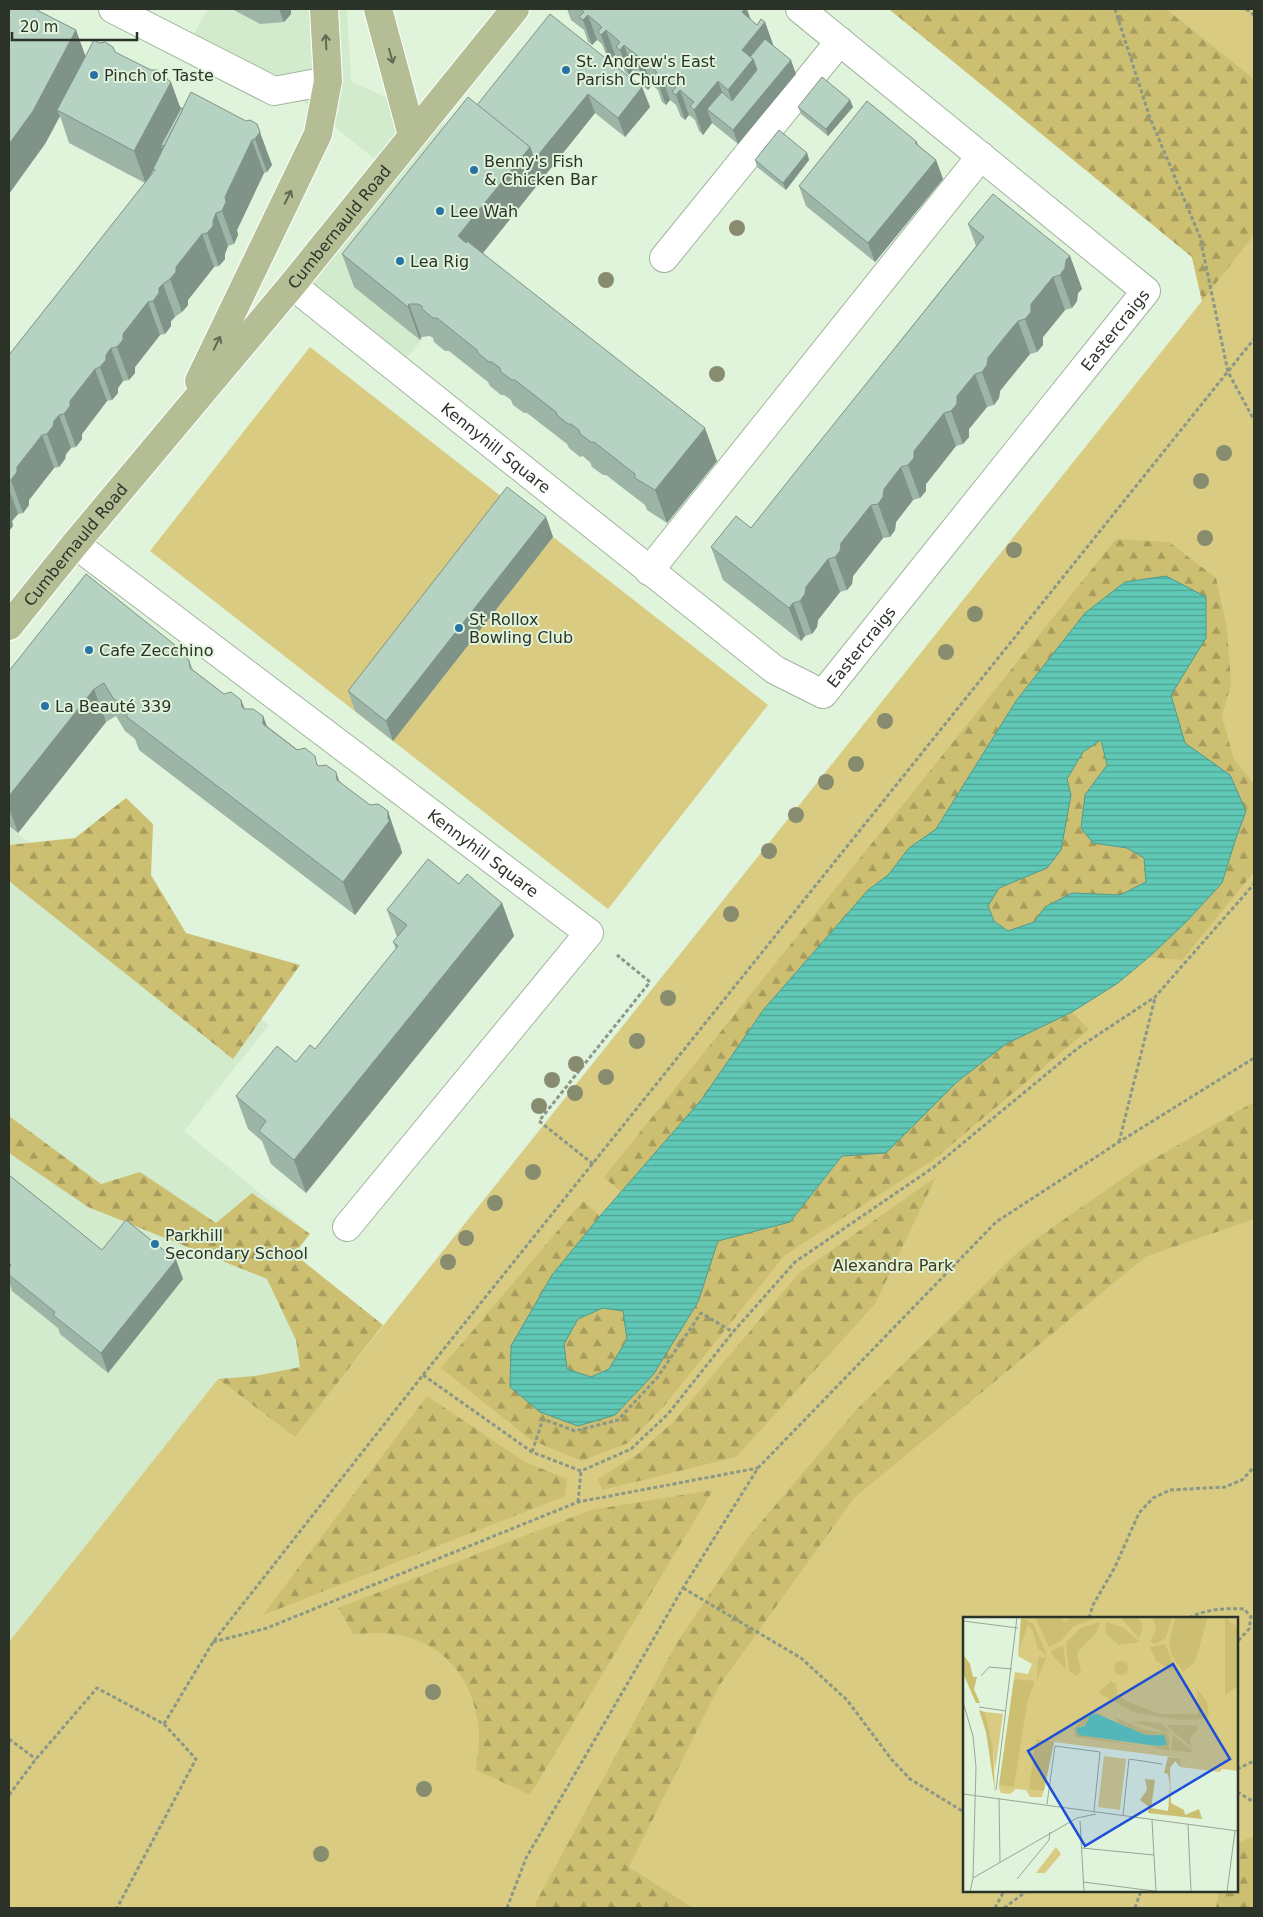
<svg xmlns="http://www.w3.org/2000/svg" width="1263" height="1917" font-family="'DejaVu Sans',sans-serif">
  <defs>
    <pattern id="forest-firs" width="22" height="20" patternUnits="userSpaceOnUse" patternTransform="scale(1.25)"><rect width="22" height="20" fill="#cdbf71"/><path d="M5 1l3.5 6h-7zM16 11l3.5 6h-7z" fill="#a79c5d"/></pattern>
    <pattern id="water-rules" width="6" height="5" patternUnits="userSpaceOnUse" patternTransform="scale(1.25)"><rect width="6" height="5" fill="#60c8b6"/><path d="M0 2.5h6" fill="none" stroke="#4fa394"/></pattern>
  </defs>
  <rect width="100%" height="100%" fill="#e0f3db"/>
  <g fill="#d2ebcd">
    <polygon points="208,9 347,9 351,81 513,158 450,307 396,370 288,283 382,165 281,84 192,37"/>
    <polygon points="9,827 269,1025 184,1131 310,1234 294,1254 383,1325 295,1437 218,1379 9,1642"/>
  </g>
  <g fill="#d9cc82" fill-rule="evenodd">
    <path d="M889,9H1254V1908H9V1642L218,1379L295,1436L1202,301L1192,257ZM964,1618H1237V1891H964Z"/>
    <polygon points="310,347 768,705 608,909 150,551"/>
  </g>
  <g fill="url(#forest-firs)">
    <polygon points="889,9 1166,9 1254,79 1254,235 1202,301 1192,257"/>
    <polygon points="1116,539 1169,542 1216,578 1227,629 1231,684 1222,716 1234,760 1254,784 1254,872 1182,960 1149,957 1185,923 1235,841 1246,811 1230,775 1185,744 1171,695 1206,638 1016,701 936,829 909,848 888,875 868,890 764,1009 703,1099 621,1192 604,1177"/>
    <polygon points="1101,739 1107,765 1085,795 1093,843 1127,848 1144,858 1146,882 1120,895 1072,893 1045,907 1034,922 1009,931 994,921 988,906 999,888 1047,868 1071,795 1067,779 1083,752"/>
    <polygon points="126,798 153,824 151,875 186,933 300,965 233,1059 9,881 9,845 75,838"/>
    <polygon points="1072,1012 1089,1029 932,1161 785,1255 664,1406 628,1443 582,1461 531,1440 441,1368 583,1201 600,1216 552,1275 511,1346 510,1387 653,1375 698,1302 718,1241 790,1222 843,1156 886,1153 958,1081 1006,1044"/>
    <polygon points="1254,1102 1254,1219 1145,1257 854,1498 719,1686 629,1867 693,1908 535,1908 536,1902 678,1641 746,1540 857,1409 1020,1250 1139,1167"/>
    <polygon points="9,1116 101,1184 140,1172 216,1223 252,1193 310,1234 294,1254 383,1325 295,1437 218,1379 255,1376 300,1367 296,1340 267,1279 88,1207 9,1153"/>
    <polygon points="936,1177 875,1304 736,1457 602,1490 598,1479 638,1454 674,1421 799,1273"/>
    <polygon points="603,1308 623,1311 627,1338 609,1369 591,1377 567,1369 564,1344 578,1319"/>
    <polygon points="427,1396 525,1462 567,1479 565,1496 263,1615"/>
    <path d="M713,1490L530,1795L476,1770C477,1757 480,1743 479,1731C474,1680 445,1641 392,1634C380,1632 366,1634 353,1634L338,1608L591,1510Z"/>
    <polygon points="1254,1835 1254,1908 1216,1908 1219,1891 1237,1891 1237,1844"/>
  </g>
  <path fill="url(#water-rules)" stroke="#509b8c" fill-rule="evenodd" d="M1166,576L1206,597V638L1171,695L1185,743L1230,775L1246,811L1235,841L1222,883L1185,923L1149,957L1118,983L1072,1012L1006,1044L958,1081L886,1153L842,1156L790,1222L718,1241L698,1302L653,1375L615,1415L578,1426L540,1412L510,1387L511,1346L552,1275L600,1216L702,1099L764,1009L868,890L888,875L909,848L936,829L1016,701L1085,613L1125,582ZM1101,740L1107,765L1085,795L1081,828L1093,843L1127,848L1144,858L1146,882L1120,895L1072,893L1045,907L1034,922L1008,931L994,921L988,906L999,888L1047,868L1061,850L1071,795L1067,779L1083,752ZM603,1308L623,1311L627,1339L609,1369L591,1377L567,1369L564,1344L578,1319Z"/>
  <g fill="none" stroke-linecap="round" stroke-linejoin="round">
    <g stroke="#a2b59e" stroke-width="30">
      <g id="minor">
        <polyline points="113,9 274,91 328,81"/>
        <polyline points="664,258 840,41"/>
        <path id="s1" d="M292,285L775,670L823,694L1146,291L800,9"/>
        <path id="s2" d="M75,544L589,933L347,1227"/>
        <polyline points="649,571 981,156"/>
      </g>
    </g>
    <g stroke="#fff" stroke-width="30">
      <g id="major">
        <polyline points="378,9 412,135"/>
        <polyline points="199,381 318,134 328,81 324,9"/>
        <path id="s3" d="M9,626L75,544L292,285L515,9"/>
      </g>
    </g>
    <g stroke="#8b9887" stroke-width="3" stroke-dasharray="4 2.5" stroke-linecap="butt">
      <polyline points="1115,9 1150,118 1200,237 1228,372 1254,420"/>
      <polyline points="1246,9 1254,15"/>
      <polyline points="1119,1142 1155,998"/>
      <polyline points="593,1164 539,1121 650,982 617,955"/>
      <polyline points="423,1375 532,1452 581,1471 631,1449 668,1414 733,1332 795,1262 934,1167 1078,1048 1155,997 1254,884"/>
      <polyline points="532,1452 543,1419 575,1431 618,1420 657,1378 701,1313 733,1332"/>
      <polyline points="578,1502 581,1471"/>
      <polyline points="683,1588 801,1658 847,1700 892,1760 910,1779 964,1812"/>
      <polyline points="1089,1618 1093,1605 1115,1567 1139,1513 1153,1498 1170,1490 1225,1487 1242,1480 1254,1467"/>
      <path d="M1189,1618C1206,1609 1225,1608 1244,1609L1251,1617L1249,1629L1237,1642"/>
      <polyline points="213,1642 267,1628 578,1502 758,1468"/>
      <polyline points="164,1724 213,1642 423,1375 1254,339"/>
      <polyline points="9,1739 36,1759"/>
      <polyline points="1237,1769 1254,1761"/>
      <polyline points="1237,1792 1254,1802"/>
      <polyline points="9,1795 36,1759 97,1688 164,1724 196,1759 117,1908"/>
      <polyline points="507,1908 526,1858 683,1588 758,1468 996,1222 1119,1142 1254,1058"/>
      <polyline points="995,1908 1004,1891"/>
      <polyline points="1004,1908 1027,1891"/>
      <polyline points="1135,1908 1141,1891"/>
    </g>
    <use href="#minor" stroke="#fff" stroke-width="28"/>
    <use href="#major" stroke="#b4bd94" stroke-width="28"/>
  </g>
  <g fill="#878c6f">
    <circle cx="737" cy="228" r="8"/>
    <circle cx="606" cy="280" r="8"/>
    <circle cx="717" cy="374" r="8"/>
    <circle cx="1224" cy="453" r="8"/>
    <circle cx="1201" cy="481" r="8"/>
    <circle cx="1205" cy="538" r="8"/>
    <circle cx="1014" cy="550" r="8"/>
    <circle cx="975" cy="614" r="8"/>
    <circle cx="946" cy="652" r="8"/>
    <circle cx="885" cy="721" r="8"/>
    <circle cx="856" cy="764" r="8"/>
    <circle cx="826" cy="782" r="8"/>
    <circle cx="796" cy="815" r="8"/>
    <circle cx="769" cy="851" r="8"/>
    <circle cx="731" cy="914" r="8"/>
    <circle cx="668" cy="998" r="8"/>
    <circle cx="637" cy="1041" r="8"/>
    <circle cx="576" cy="1064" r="8"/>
    <circle cx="606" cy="1077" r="8"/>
    <circle cx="552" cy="1080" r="8"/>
    <circle cx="575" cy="1093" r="8"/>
    <circle cx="539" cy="1106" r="8"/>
    <circle cx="533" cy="1172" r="8"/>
    <circle cx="495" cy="1203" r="8"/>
    <circle cx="466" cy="1238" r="8"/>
    <circle cx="448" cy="1262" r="8"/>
    <circle cx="433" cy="1692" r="8"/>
    <circle cx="424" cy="1789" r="8"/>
    <circle cx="321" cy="1854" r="8"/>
  </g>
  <g fill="#9cb5a7" fill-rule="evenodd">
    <polygon points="232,9 291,9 291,14 284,22 260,24"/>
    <polygon points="567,9 738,9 757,25 765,22 773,46 796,74 738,144 712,123 703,135 699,131 695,120 689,115 685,120 681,117 676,105 670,100 666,105 662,102 658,90 652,85 648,90 644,87 639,75 633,70 629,75 625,72 621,60 615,55 610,60 607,57 602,44 597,40 592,45 588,42 584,30 571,20"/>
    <path d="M76,30L85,57L115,52L183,109L246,121L269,157L272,165L267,172L264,173L237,230L238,235L234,244L228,246L225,254V259L219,266L214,267L188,300V305L182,312L175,317L171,321V326L165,334L160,335L135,367V373L129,380L123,381L118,388V393L112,400L107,401L82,434V439L76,447L71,448L66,454L65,459L59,467L54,468L29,500V505L23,513L18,514L12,521L13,526L9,531V355L145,183L69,143L60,116L45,144ZM153,170L154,172L148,179Z"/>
    <polygon points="642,87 650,107 625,137 595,113 483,253 717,461 667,523 647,510 645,505 606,475 603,475 592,467 590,462 587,460 583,456 580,457 569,448 567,444 527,413 524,413 513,405 511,400 504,395 501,395 490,386 488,382 449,351 445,351 434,342 433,338 430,336 421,337 420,340 354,287 342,254 477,105"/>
    <polygon points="850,100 853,107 828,136 801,114 798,107"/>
    <polygon points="917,142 919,146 936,160 943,179 875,262 806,206 799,186"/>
    <polygon points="807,153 809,160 786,190 757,167 755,160"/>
    <polygon points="968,224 1070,256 1082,289 1078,293 1077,301 1072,308 1065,310 1043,337 1043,345 1037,352 1030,354 1015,372 1000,391 999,398 994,405 987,407 969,429 969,437 963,444 956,446 926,484 926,491 920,498 913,500 896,522 895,530 890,537 883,538 853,576 852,584 847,590 840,592 818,620 817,627 812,634 805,636 801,641 723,580 711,547 751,528 976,246"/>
    <polygon points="546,517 553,537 393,741 355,711 348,691"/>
    <polygon points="178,653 189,660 193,670 224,694 241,700 245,709 263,716 267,726 340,782 400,844 402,853 355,915 139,750 135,739 125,731 116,716 106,722 18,833 9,826 9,671"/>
    <polygon points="459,884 502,903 514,936 306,1193 271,1164 262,1141 248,1129 236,1096 296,1062 315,1049 396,949 393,942 397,937 387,910"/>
    <polygon points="9,1175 102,1250 176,1260 183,1279 108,1373 60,1334 58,1328 12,1291 9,1281"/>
  </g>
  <g fill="#7f9388">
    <polygon points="279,9 291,9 291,14 284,22"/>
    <polygon points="745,9 747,9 755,32 742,12"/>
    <polygon points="588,15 597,40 592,45 583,20"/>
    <polygon points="765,22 774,47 737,115 728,90 742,50"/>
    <polygon points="76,30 88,63 57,110 60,116 45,144 9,194 9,144"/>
    <polygon points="606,30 615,55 610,60 601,35"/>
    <polygon points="624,45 633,70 629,75 620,50"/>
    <polygon points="642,60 652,85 648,90 638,65"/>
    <polygon points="791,60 796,74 738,144 733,130"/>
    <polygon points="661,75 670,100 666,105 657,80"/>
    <polygon points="718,81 727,106 707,109 712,123 703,135 694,110"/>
    <polygon points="171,82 183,115 161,145 163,152 146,184 134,151"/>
    <polygon points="642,87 650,107 625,137 618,118"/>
    <polygon points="680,90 689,115 685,120 676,95"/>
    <polygon points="588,94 595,113 470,269 458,236 530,147"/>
    <polygon points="850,100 853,107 828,136 826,129"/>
    <polygon points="257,124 272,165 267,172 255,139"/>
    <polygon points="252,140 264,173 237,230 238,235 234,244 222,211 225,197"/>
    <polygon points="807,153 809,160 786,190 783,183"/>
    <polygon points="936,160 943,179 875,262 868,243"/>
    <polygon points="216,213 228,246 225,254 225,259 219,266 207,233"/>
    <polygon points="202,234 214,267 188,300 188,305 182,312 170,279 176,267"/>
    <polygon points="1070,256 1082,289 1078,293 1077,301 1072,308 1060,275 1066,260"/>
    <polygon points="1053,277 1065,310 1043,337 1043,345 1037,352 1025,319 1031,304"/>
    <polygon points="163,284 175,317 171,321 171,326 165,334 153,301 159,288"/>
    <polygon points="148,302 160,335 135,367 135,373 129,380 117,347 123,334"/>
    <polygon points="409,304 421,337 420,340 408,307"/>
    <polygon points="1018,321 1030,354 1000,391 999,398 994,405 982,372 988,358"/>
    <polygon points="111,348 123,381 118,388 118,393 112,400 100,367 106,355"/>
    <polygon points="95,369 107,401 82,434 82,439 76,447 64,414 70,401"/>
    <polygon points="975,374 987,407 969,429 969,437 963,444 951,411 957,396"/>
    <polygon points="944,413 956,446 926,484 926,491 920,498 908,465 914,451"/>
    <polygon points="59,415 71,448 66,454 65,459 59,467 47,434 54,421"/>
    <polygon points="705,428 717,461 667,523 655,490"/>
    <polygon points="42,435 54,468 29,500 29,505 23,513 11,480 17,467"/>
    <polygon points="901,467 913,500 896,522 895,530 890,537 878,504 884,489"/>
    <polygon points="9,489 18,514 12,521 13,526 9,531"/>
    <polygon points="871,505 883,538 853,576 852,584 847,590 835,557 841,543"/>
    <polygon points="546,517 553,537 393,741 386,721"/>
    <polygon points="828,559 840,592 818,620 817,627 812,634 800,601 806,587"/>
    <polygon points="793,603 805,636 801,641 789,608"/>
    <polygon points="175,645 187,678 169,652"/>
    <polygon points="94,689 106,722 18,833 9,808 9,796"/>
    <polygon points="241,700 253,733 242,707"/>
    <polygon points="263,716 275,749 263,724"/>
    <polygon points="336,772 348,805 337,780"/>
    <polygon points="388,811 402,853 355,915 343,882 388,819"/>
    <polygon points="502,903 514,936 306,1193 294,1160"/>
    <polygon points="176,1260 183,1279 108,1373 101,1353"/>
  </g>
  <g fill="#b5d2c2" stroke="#7f9388">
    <polygon points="9,9 35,9 76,30 33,111 9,144"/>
    <polygon points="580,9 745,9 742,12 757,25 761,19 765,22 742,50 753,59 728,90 718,81 694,110 690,106 694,102 680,90 676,95 672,92 676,87 661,75 657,80 653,77 657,72 642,60 638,65 635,62 639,57 624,45 620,50 616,47 620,42 606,30 601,35 598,32 602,27 588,15 583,20 579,17 584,12"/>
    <polygon points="550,14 642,87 618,118 588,94 534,160 530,147 477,105"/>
    <polygon points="765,39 791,60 733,130 707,109 722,92 732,101 757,70 753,59 750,57"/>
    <polygon points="94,40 99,43 105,42 113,47 115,52 151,70 157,70 164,74 167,79 171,82 134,151 57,110"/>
    <polygon points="85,56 85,57 67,90"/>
    <polygon points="822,77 850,100 826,129 798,107"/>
    <polygon points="191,92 246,121 250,120 257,124 260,132 255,139 252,140 225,197 226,202 222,211 216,213 213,221 213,226 207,233 202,234 176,267 176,272 170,279 163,284 159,288 159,293 153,301 148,302 123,334 123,340 117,347 111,348 106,355 106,360 100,367 95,369 70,401 70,406 64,414 59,415 54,421 53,426 47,434 42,435 17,467 17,472 11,480 9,480 9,355 155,170 153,169"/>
    <polygon points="468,97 530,147 458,236 466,243 467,241 705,428 655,490 635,478 635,474 594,442 591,442 580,434 579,430 571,424 568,424 557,415 556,412 515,380 512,380 501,372 500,368 492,362 489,362 478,353 477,350 437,318 433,318 422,309 422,306 418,304 409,304 408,307 342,254"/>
    <polygon points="867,101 917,142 915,143 936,160 868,243 799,186"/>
    <polygon points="181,108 183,109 164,146 161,145"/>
    <polygon points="779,130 807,153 783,183 755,160"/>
    <polygon points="993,194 1070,256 1066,260 1065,268 1060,275 1053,277 1031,304 1031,312 1025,319 1018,321 1003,339 988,358 987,365 982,372 975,374 957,396 957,404 951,411 944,413 914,451 914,458 908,465 901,467 884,489 883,497 878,504 871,505 841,543 840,551 835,557 828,559 806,587 805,594 800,601 793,603 789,608 711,547 736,516 751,528 793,475 984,237 968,224"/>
    <polygon points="507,487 546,517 386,721 348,691"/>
    <polygon points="86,574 175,645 169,652 172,654 180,653 189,660 190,668 224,694 231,692 241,700 242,707 244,709 253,709 263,716 263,724 297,750 305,748 315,756 317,765 319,766 326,765 336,772 337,780 370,805 378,804 388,811 388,819 390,820 343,882 127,717 126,709 113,698 104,683 94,689 9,796 9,671"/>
    <polygon points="428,859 459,884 467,874 502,903 294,1160 259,1131 266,1121 236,1096 277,1046 296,1062 310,1045 315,1049 398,946 393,942 407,925 387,910"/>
    <polygon points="9,1175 102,1250 126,1220 176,1260 101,1353 53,1315 55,1312 9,1275 9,1268 11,1265 9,1263"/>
  </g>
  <defs><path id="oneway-shaft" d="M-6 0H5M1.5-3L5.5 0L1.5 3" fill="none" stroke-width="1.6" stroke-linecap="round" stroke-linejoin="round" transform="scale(1.25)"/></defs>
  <g stroke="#626a54">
    <use href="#oneway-shaft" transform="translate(326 42) rotate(-93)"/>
    <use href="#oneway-shaft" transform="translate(391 56) rotate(75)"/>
    <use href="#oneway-shaft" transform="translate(288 197) rotate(-64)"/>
    <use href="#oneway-shaft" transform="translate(217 343) rotate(-64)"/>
  </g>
  <g fill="#2873a6" stroke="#e0f3db" stroke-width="2">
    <circle cx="566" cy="70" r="5"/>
    <circle cx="94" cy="75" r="5"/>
    <circle cx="474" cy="170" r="5"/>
    <circle cx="440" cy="211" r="5"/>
    <circle cx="400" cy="261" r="5"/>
    <circle cx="459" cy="628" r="5"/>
    <circle cx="89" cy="650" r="5"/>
    <circle cx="45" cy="706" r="5"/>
    <circle cx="155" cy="1244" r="5"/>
  </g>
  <g text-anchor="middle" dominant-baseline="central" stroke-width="4" stroke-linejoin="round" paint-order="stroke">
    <g font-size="16" fill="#2b3329" stroke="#e0f3db" text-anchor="start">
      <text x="576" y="61">St. Andrew's East<tspan x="576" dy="18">Parish Church</tspan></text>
      <text x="104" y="75">Pinch of Taste</text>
      <text x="484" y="161">Benny's Fish<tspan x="484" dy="18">&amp; Chicken Bar</tspan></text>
      <text x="450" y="211">Lee Wah</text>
      <text x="410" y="261">Lea Rig</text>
      <text x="469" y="619">St Rollox<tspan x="469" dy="18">Bowling Club</tspan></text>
      <text x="99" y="650">Cafe Zecchino</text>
      <text x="55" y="706">La Beauté 339</text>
      <text x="165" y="1235">Parkhill<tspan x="165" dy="18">Secondary School</tspan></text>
    </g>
    <g font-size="16" fill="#2b3329" stroke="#e0f3db">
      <text stroke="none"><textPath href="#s3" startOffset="518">Cumbernauld Road</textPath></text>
      <text stroke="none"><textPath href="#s1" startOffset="1138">Eastercraigs</textPath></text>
      <text stroke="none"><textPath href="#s1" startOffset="261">Kennyhill Square</textPath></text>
      <text stroke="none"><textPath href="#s3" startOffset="105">Cumbernauld Road</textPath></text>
      <text stroke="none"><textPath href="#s1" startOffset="732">Eastercraigs</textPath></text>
      <text stroke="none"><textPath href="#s2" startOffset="512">Kennyhill Square</textPath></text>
    </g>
    <g font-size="16" fill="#3f3816" stroke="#e0f3db">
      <text x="893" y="1265">Alexandra Park</text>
    </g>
  </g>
  <g transform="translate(963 1617)">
    <rect width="275" height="275" fill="#e0f3db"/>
    <path d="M58,0H275V154L259,152L257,155L217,150V141L91,125L79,180H67L63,173L53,172L47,177L38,176L36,171L52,55L65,57L69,47L55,39ZM22,95L40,97L32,154L30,129ZM141,139L163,142L157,193L135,190Z" fill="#d9cc82"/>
    <path d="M58,0L70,7L83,35V41L74,63L75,40L82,41V36L75,32L70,14L65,8L56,33ZM72,0H97L102,5L108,0H146L131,1L110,10L98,24L86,30ZM157,0H175L180,10L176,21ZM190,0H209L203,21L192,27L187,25L193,13ZM212,0H245L232,45L220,55L209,39L206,27ZM262,1L275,10V69L262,78ZM137,5L134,15L114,36L118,55L113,59L106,54L103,26L117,11ZM143,5L161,11L177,25L156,28L142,16ZM202,27L212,50L207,53L193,44L187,30ZM100,28L103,49L102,52L87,35ZM0,37L7,47L10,60H14L11,72L17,86H13L0,56ZM151 51a7 7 0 1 1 14 0a7 7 0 1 1-14 0ZM51,62L72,64L64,86L51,170L36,168ZM148,64L153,67L154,76L165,85L197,97H235L234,72L244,85L246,98L242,102L216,103L170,95L135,76ZM16,93L22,95L30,129L32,175L23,115ZM128,94L143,99L127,98L122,109H116L129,120L184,130L112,120L111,111ZM151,100L182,113L203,116L206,119V134L187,130L204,128L197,117L183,118L156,106ZM181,104L199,107L208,116L169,105ZM203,108H234V113L227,121L228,130ZM210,118L232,136L208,133ZM73,122L91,125L81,174L66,172ZM205,140L217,141V150L212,144L207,151L208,186L221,193L222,198L236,192L239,202L185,196L186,190L177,183L184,173L182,162L192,163L188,191L205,194L207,168L205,157L201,156Z" fill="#cdbf71"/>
    <path d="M93,230L98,237L82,256H73Z" fill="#d9cc82"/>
    <path d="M134,97L183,118H201L204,128L194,129L115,118L113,111L122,109L127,98Z" fill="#60c8b6"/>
    <path fill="none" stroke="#98a694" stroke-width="1" d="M0,4L55,11M18,59L26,50L49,52M0,85L10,119L13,150L10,261M16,90L43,94M33,173L54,0M0,177L275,214M36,181L37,245M84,187L92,129L137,135L131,194M160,199L166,142L199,147M189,203L193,275M117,204L121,275M225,208L228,275M119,231L191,238M54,262L86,223L87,215M120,265L199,275M7,275L10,261L114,201L133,197M264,275L272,214"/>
    <path fill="#1d4ed8" fill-opacity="0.15" stroke="#1d4ed8" stroke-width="2.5" d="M210,47L267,142L122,229L65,134Z"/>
    <rect width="275" height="275" fill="none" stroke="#2b3329" stroke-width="2.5"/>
  </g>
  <rect width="1263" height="1917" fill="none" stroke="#2b3329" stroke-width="20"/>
  <path d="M12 32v8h125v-8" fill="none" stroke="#2b3329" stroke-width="2.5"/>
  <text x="20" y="32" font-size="15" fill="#2b3329" stroke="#e0f3db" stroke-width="4" paint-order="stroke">20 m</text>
</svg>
